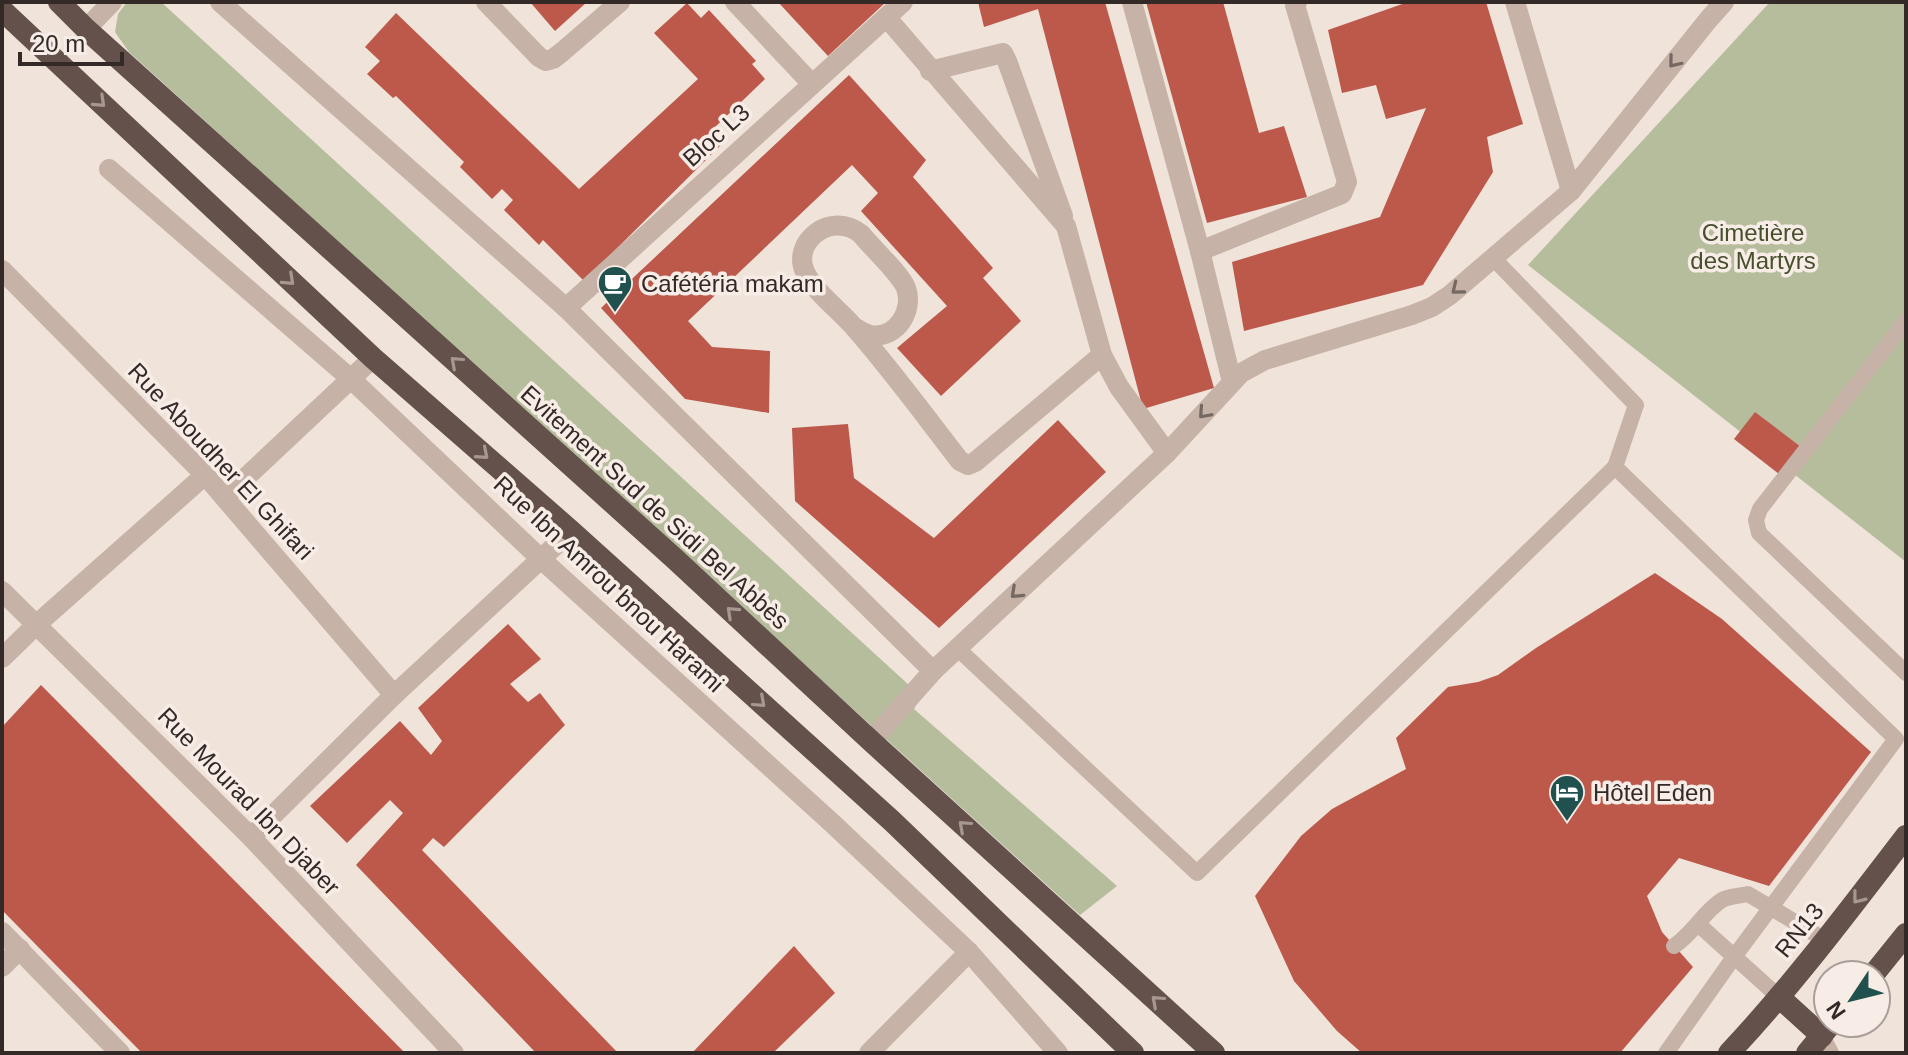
<svg xmlns="http://www.w3.org/2000/svg" width="1908" height="1055" font-family="Arial,sans-serif">
  <rect width="100%" height="100%" fill="#efe3da"/>
  <g fill="#b6bd9c">
    <polygon points="127,2 161,2 921,696 914,709 1117,886 1080,915 129,52 115,32 118,14"/>
    <polygon points="1770,2 1906,2 1906,562 1528,265"/>
  </g>
  <g fill="#bc594b">
    <polygon points="530,2 587,2 555,31"/>
    <polygon points="778,2 886,2 828,56"/>
    <polygon points="978,2 1105,2 1214,388 1143,409 1038,9 984,27"/>
    <polygon points="1146,2 1223,2 1259,133 1284,126 1307,197 1207,223"/>
    <polygon points="1408,2 1486,2 1523,124 1487,137 1493,172 1423,285 1244,331 1232,262 1380,217 1426,108 1386,119 1376,85 1342,93 1328,30"/>
    <polygon points="687,3 701,18 709,10 756,61 752,64 765,79 714,128 726,140 584,281 543,240 539,245 504,210 513,200 502,189 492,199 460,167 464,162 396,96 393,98 367,74 380,61 365,47 396,13 579,189 698,79 654,33"/>
    <polygon points="849,75 926,160 913,177 993,268 983,278 1021,321 941,396 897,348 947,306 861,211 878,193 852,165 688,321 712,347 770,351 769,413 685,399 601,308"/>
    <polygon points="1755,412 1801,447 1779,474 1734,439"/>
    <polygon points="1058,420 1106,472 939,628 795,501 792,428 848,424 854,478 934,538"/>
    <polygon points="1655,573 1722,619 1871,752 1769,886 1679,858 1647,896 1662,932 1693,967 1620,1053 1362,1053 1337,1031 1294,981 1255,896 1301,836 1332,809 1406,769 1396,738 1448,687 1478,682 1498,675 1536,648"/>
    <polygon points="508,624 541,659 510,684 528,702 540,693 565,725 444,847 433,838 422,850 618,1053 536,1053 356,865 403,813 390,800 347,843 310,806 400,721 431,755 442,741 418,708"/>
    <polygon points="41,685 405,1053 142,1053 2,910 2,727"/>
    <polygon points="794,946 835,993 773,1053 692,1053"/>
  </g>
  <g fill="none" stroke-linecap="round" stroke-linejoin="round">
    <g stroke="#c6b2a7" stroke-width="16">
      <polyline points="1493,258 1636,405 1615,467 1896,739 1734,957 1666,1053"/>
      <polyline points="1906,321 1760,509 1756,520 1759,533 1906,673"/>
      <polyline points="957,648 1197,873 1615,467"/>
      <polyline points="1698,924 1779,997"/>
      <path d="M1674,946C1693,934 1703,912 1722,900C1729,896 1740,896 1748,894L1825,940"/>
      <polyline points="1822,1036 1831,1053"/>
    </g>
    <g stroke="#c6b2a7" stroke-width="20">
      <polyline points="220,2 566,308 933,671 1167,453 1241,373 1265,360 1412,315 1432,307 1450,295 1571,191 1708,20 1724,2"/>
      <polyline points="486,2 539,57 546,61 553,59 562,52 620,2"/>
      <polyline points="735,2 811,83"/>
      <polyline points="1132,2 1200,251 1232,382"/>
      <polyline points="1515,2 1571,191"/>
      <polyline points="887,18 1066,226 1102,355 1119,387 1167,453"/>
      <polyline points="86,29 112,2"/>
      <polyline points="930,71 1003,53 1007,61 1063,216"/>
      <polyline points="109,169 351,379 541,559 832,823 969,952 1058,1053"/>
      <polyline points="1200,251 1342,194 1347,182 1295,5 1297,2"/>
      <polyline points="2,270 205,475 394,695"/>
      <polyline points="566,308 903,2"/>
      <path d="M854,327C859,330 865,334 871,335C897,339 914,310 906,288C900,273 872,248 861,234C831,210 791,242 805,272C814,291 839,310 853,326C891,369 925,416 960,461L968,465L975,462L1102,355"/>
      <polyline points="225,497 373,358"/>
      <polyline points="2,591 251,837 454,1053"/>
      <polyline points="2,658 36,625 205,475"/>
      <polyline points="871,741 933,671"/>
      <polyline points="251,837 394,695 571,531"/>
      <polyline points="2,967 20,949"/>
      <polyline points="869,1053 969,952"/>
    </g>
    <polyline stroke="#c6b2a7" stroke-width="20" points="2,932 120,1053"/>
    <g stroke="#64514c" stroke-width="22">
      <polyline points="59,2 86,29 675,559 871,741 1214,1053"/>
      <polyline points="2,10 373,358 571,531 892,821 1133,1053"/>
      <polyline points="1873,975 1906,934"/>
      <polyline points="1779,997 1822,1036"/>
      <path d="M1729,1053C1793,985 1849,910 1906,836"/>
      <polyline points="1807,1053 1832,1023"/>
    </g>
  </g>
  <defs><path id="oneway-chevron" d="M-2-3.5L2.5 0L-2 3.5" fill="none" stroke-width="1.6" stroke-linecap="round" stroke-linejoin="round" transform="scale(2)"/></defs>
  <g stroke="#756761">
    <use href="#oneway-chevron" transform="translate(1674 62) rotate(129)"/>
    <use href="#oneway-chevron" transform="translate(1457 289) rotate(141)"/>
    <use href="#oneway-chevron" transform="translate(1204 413) rotate(132)"/>
    <use href="#oneway-chevron" transform="translate(1016 593) rotate(137)"/>
  </g>
  <g stroke="#a69791">
    <use href="#oneway-chevron" transform="translate(100 102) rotate(43)"/>
    <use href="#oneway-chevron" transform="translate(289 280) rotate(43)"/>
    <use href="#oneway-chevron" transform="translate(456 362) rotate(-138)"/>
    <use href="#oneway-chevron" transform="translate(483 454) rotate(41)"/>
    <use href="#oneway-chevron" transform="translate(732 612) rotate(-137)"/>
    <use href="#oneway-chevron" transform="translate(760 702) rotate(42)"/>
    <use href="#oneway-chevron" transform="translate(964 826) rotate(-138)"/>
    <use href="#oneway-chevron" transform="translate(1858 898) rotate(128)"/>
    <use href="#oneway-chevron" transform="translate(1157 1001) rotate(-138)"/>
  </g>
  <defs>
    <g id="cafe-pin" transform="scale(1.8)"><path d="M0 17L-7.5 6A9.5 9.5 0 1 1 7.5 6Z" fill="#20514f" stroke="#f7ede6"/><path d="M-5.5-4.5H6V0H3Q3 3.5 0 3.5H-2.5Q-5.5 3.5-5.5 0ZM3-3.2v2h1.7v-2ZM-6 4.5H4V6H-6Z" fill="#fff"/></g>
    <g id="hotel-pin" transform="scale(1.8)"><path d="M0 17L-7.5 6A9.5 9.5 0 1 1 7.5 6Z" fill="#20514f" stroke="#f7ede6"/><path d="M-6-4.5h1.5V1H6V5H4.5V3h-9V5H-6ZM-4 0a1.8 1.8 0 1 1 3.6 0ZM.5 0V-2.5h3Q6-2.5 6 0Z" fill="#fff"/></g>
  </defs>
  <g fill-rule="evenodd">
    <use href="#cafe-pin" x="615" y="283"/>
    <use href="#hotel-pin" x="1567" y="792"/>
  </g>
  <g text-anchor="middle" dominant-baseline="central" stroke-width="7" stroke-linejoin="round" paint-order="stroke">
    <g font-size="24" fill="#332927" stroke="#f7ede6">
      <text transform="translate(716 135) rotate(-42)">Bloc L3</text>
      <text transform="translate(221 461) rotate(47)">Rue Aboudher El Ghifari</text>
      <text transform="translate(655 507) rotate(42)">Evitement Sud de Sidi Bel Abbès</text>
      <text transform="translate(609 584) rotate(43)">Rue Ibn Amrou bnou Harami</text>
      <text transform="translate(249 801) rotate(46)">Rue Mourad Ibn Djaber</text>
      <text transform="translate(1799 930) rotate(-51)">RN13</text>
    </g>
    <g font-size="24" fill="#474f2d" stroke="#f7ede6">
      <text x="1753" y="232">Cimetière<tspan x="1753" dy="28">des Martyrs</tspan></text>
    </g>
    <g font-size="24" fill="#332927" stroke="#f7ede6" text-anchor="start">
      <text x="641" y="283">Cafétéria makam</text>
      <text x="1593" y="792">Hôtel Eden</text>
    </g>
  </g>
  <rect width="1908" height="1055" fill="none" stroke="#332927" stroke-width="8"/>
  <g transform="translate(1852 999) rotate(235)"><circle r="38" fill="#f7ede6" stroke="#a99f9a" stroke-width="2"/>
  <path d="M0-6L14 30L0 20L-14 30Z" fill="#20514f"/>
  <text y="-12" font-size="22" font-weight="bold" text-anchor="middle" fill="#332927">N</text>
  </g>
  <path d="M20 52v12h102v-12" fill="none" stroke="#332927" stroke-width="4"/>
  <text x="32" y="52" font-size="24" fill="#332927" stroke="#f7ede6" stroke-width="6" paint-order="stroke">20 m</text>
</svg>
